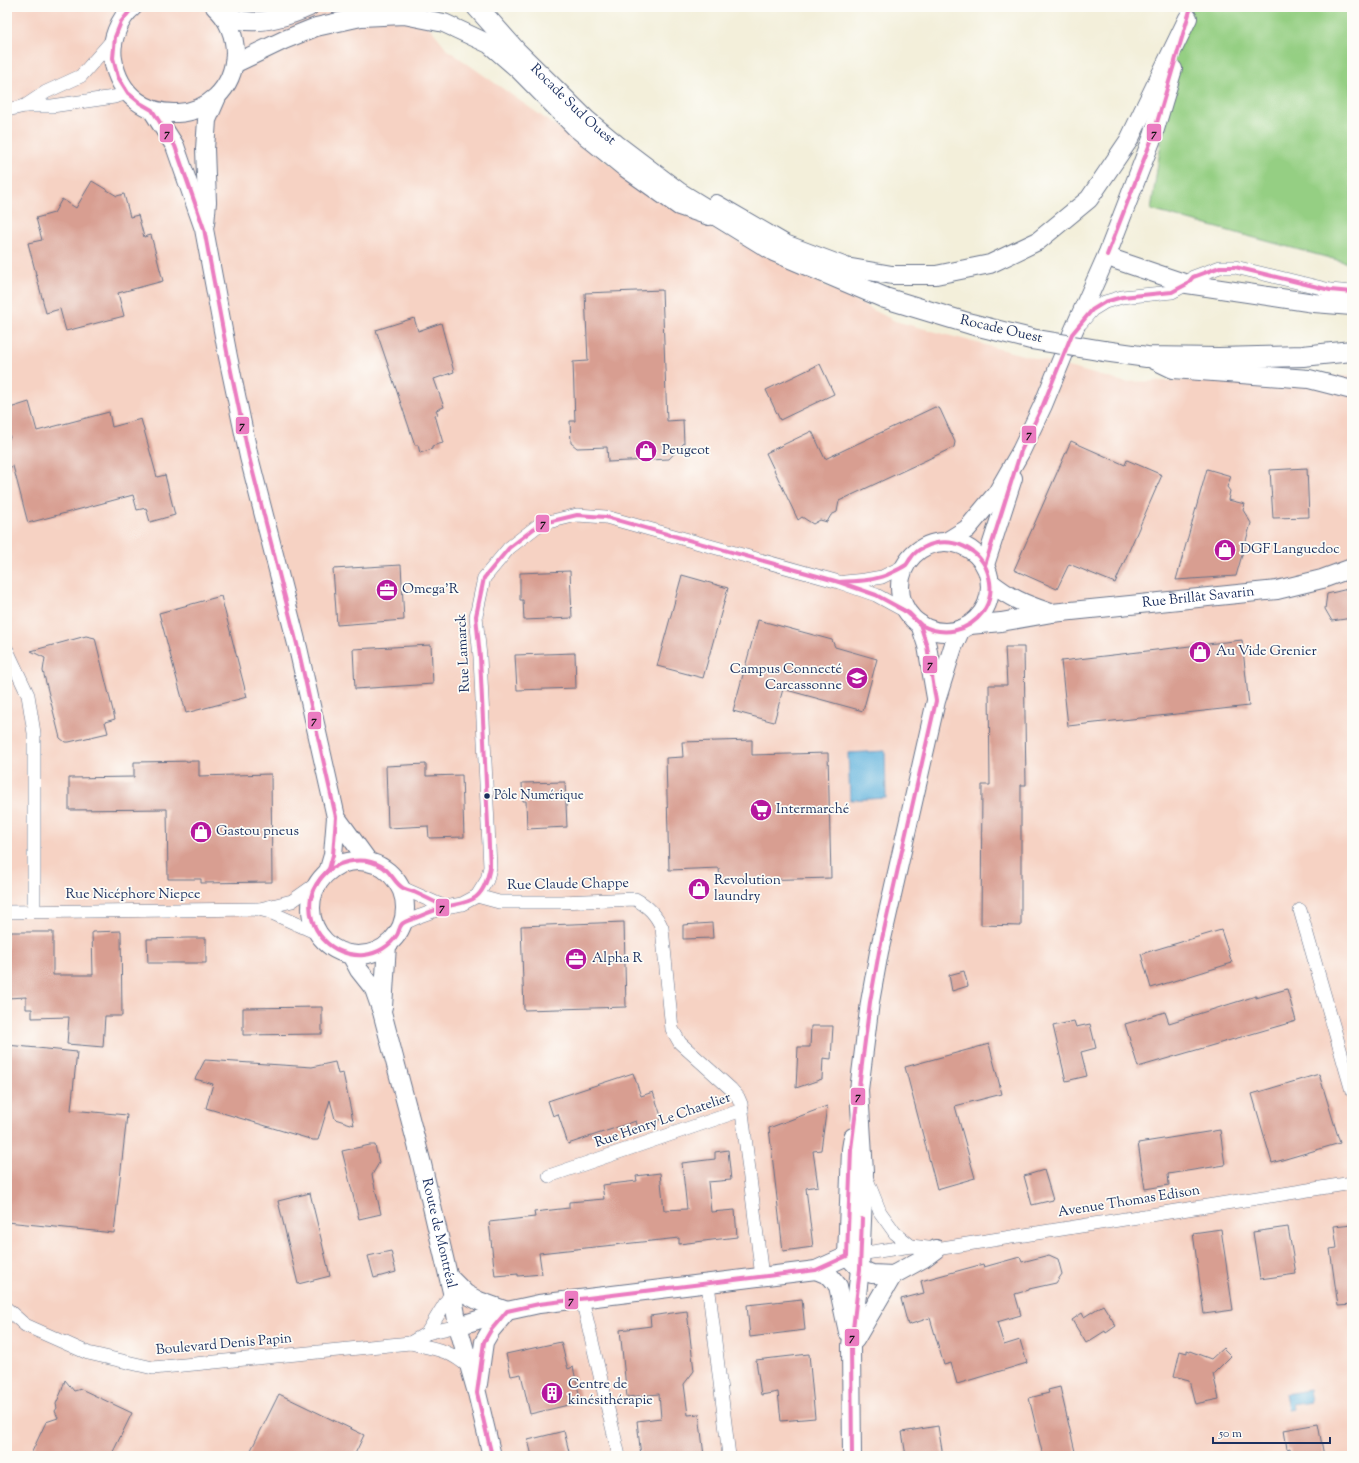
<svg xmlns="http://www.w3.org/2000/svg" width="1359" height="1463" font-family="'Sorts Mill Goudy',serif">
  <rect width="100%" height="100%" fill="#fdfcf7"/>
  <filter id="ink" filterUnits="userSpaceOnUse"><feTurbulence type="fractalNoise" baseFrequency=".025" numOctaves="2"/><feDisplacementMap in="SourceGraphic" scale="8" xChannelSelector="R" yChannelSelector="G"/><feConvolveMatrix kernelMatrix="1 2 1 2 8 2 1 2 1" color-interpolation-filters="sRGB"/></filter>
  <filter id="wash" filterUnits="userSpaceOnUse"><feTurbulence type="fractalNoise" baseFrequency=".012" numOctaves="4" result="noise"/><feDisplacementMap in="SourceGraphic" scale="16" xChannelSelector="R" yChannelSelector="G"/><feGaussianBlur stdDeviation="0.9" result="paint"/><feColorMatrix in="noise" values="0 0 0 0 0 0 0 0 0 0 0 0 0 0 0 0 0 1.4 0 .05"/><feComposite in="paint" operator="in"/></filter>
  <g filter="url(#wash)">
    <rect width="100%" height="100%" fill="#f3efda"/>
    <polygon fill="#f6d2c3" points="7,7 413,7 448,50 669,206 895,321 1124,382 1352,376 1352,1456 7,1456"/>
    <polygon fill="#95cf83" stroke="#587f70" points="1181,7 1352,7 1352,264 1151,210"/>
    <g fill="#62b3dd" stroke="#3e719e">
      <polygon points="885,751 886,798 850,800 848,753"/>
      <polygon points="1309,1390 1311,1401 1293,1404 1294,1409 1288,1410 1285,1394"/>
    </g>
    <g id="blocks">
      <g fill="#d89e91">
        <polygon points="92,181 117,196 124,194 130,217 138,215 144,237 151,235 163,281 118,293 124,316 66,331 60,309 46,313 28,243 42,240 36,218 54,213 62,199 76,208"/>
        <polygon points="662,290 667,421 683,420 684,443 669,459 608,462 607,447 577,448 571,443 570,421 575,421 573,362 588,361 585,293"/>
        <polygon points="414,318 418,331 441,323 454,372 434,379 444,407 436,410 438,414 435,415 443,443 432,446 432,449 420,453 418,445 415,445 376,330"/>
        <polygon points="820,364 834,394 780,420 766,390"/>
        <polygon points="29,402 37,431 109,412 112,427 141,419 157,477 165,475 175,515 150,522 146,508 137,510 133,495 28,523 13,466 7,469 7,439 10,438 7,427 7,409"/>
        <polygon points="935,407 940,409 955,442 954,447 839,501 837,512 831,515 827,522 820,520 813,524 802,517 798,520 766,453 812,431 825,459"/>
        <polygon points="1071,441 1125,465 1127,460 1162,475 1115,583 1069,564 1057,589 1014,570"/>
        <polygon points="1307,468 1309,517 1273,518 1270,470"/>
        <polygon points="1207,469 1231,476 1227,487 1230,491 1228,500 1245,504 1243,510 1251,523 1236,576 1176,580"/>
        <polygon points="401,565 404,620 337,625 333,569"/>
        <polygon points="570,571 572,618 524,620 523,600 520,600 520,573"/>
        <polygon points="682,575 728,588 703,678 657,666"/>
        <polygon points="1352,588 1352,618 1332,621 1325,609 1327,594"/>
        <polygon points="221,596 247,697 186,713 159,613"/>
        <polygon points="758,620 832,640 835,647 877,659 863,711 783,689 774,722 733,711"/>
        <polygon points="86,636 95,638 115,719 105,722 108,733 69,742 65,742 60,738 43,671 45,658 31,651"/>
        <polygon points="1242,640 1249,706 1068,726 1061,661"/>
        <polygon points="431,645 433,684 355,689 353,649"/>
        <polygon points="1005,647 1024,647 1026,785 1021,785 1021,926 981,925 982,785 990,785 989,685 1007,685"/>
        <polygon points="575,653 576,688 517,690 515,655"/>
        <polygon points="752,740 752,755 828,753 831,878 720,881 719,868 669,870 666,758 683,757 682,742"/>
        <polygon points="199,761 199,776 271,774 272,882 201,883 201,879 168,879 167,809 69,810 69,778 134,777 134,762"/>
        <polygon points="426,764 426,776 462,775 464,837 429,838 428,826 388,828 386,766"/>
        <polygon points="565,782 567,827 527,829 526,801 523,801 522,783"/>
        <polygon points="624,922 626,1007 524,1010 521,926"/>
        <polygon points="712,923 713,938 683,939 683,925"/>
        <polygon points="1221,930 1232,963 1151,988 1141,954"/>
        <polygon points="121,931 122,1016 105,1016 103,1047 67,1044 69,1017 32,1018 32,1009 26,1009 26,997 7,998 7,932 53,932 53,975 93,975 92,932"/>
        <polygon points="188,938 206,938 206,963 148,963 147,939"/>
        <polygon points="964,971 968,986 952,991 949,975"/>
        <polygon points="1287,989 1296,1021 1138,1067 1125,1024 1165,1012 1169,1023 1256,996 1256,998"/>
        <polygon points="322,1007 322,1034 243,1035 243,1008"/>
        <polygon points="1074,1021 1076,1027 1090,1024 1096,1048 1081,1052 1087,1076 1066,1081 1053,1026"/>
        <polygon points="811,1026 833,1026 831,1059 823,1058 822,1079 796,1088 798,1047 810,1047"/>
        <polygon points="989,1044 1002,1094 955,1106 975,1178 937,1189 905,1067"/>
        <polygon points="7,1045 77,1052 71,1110 127,1115 114,1233 7,1222"/>
        <polygon points="205,1060 312,1067 335,1062 338,1074 343,1073 354,1125 335,1119 330,1100 318,1140 313,1140 206,1108 213,1084 195,1079"/>
        <polygon points="633,1073 641,1096 653,1092 662,1119 638,1128 636,1121 568,1144 558,1114 553,1116 548,1101"/>
        <polygon points="1319,1074 1340,1143 1272,1163 1252,1094"/>
        <polygon points="827,1106 821,1150 813,1151 818,1186 806,1188 813,1247 783,1251 769,1128"/>
        <polygon points="1220,1130 1225,1165 1168,1174 1169,1185 1145,1189 1138,1143"/>
        <polygon points="370,1145 375,1145 379,1163 372,1175 381,1214 359,1219 342,1151"/>
        <polygon points="728,1150 731,1180 708,1182 711,1212 735,1210 737,1237 679,1244 679,1238 539,1253 542,1274 518,1276 518,1274 495,1276 489,1222 535,1217 534,1212 569,1208 569,1202 604,1199 602,1185 637,1181 636,1176 660,1173 664,1210 687,1209 682,1163 715,1159 715,1152"/>
        <polygon points="1044,1170 1053,1200 1032,1205 1024,1176"/>
        <polygon points="310,1193 330,1276 298,1284 278,1201"/>
        <polygon points="1352,1224 1352,1305 1338,1306 1330,1249 1337,1248 1334,1226"/>
        <polygon points="1288,1227 1296,1274 1260,1279 1253,1232"/>
        <polygon points="1221,1229 1233,1310 1204,1314 1193,1233"/>
        <polygon points="391,1251 396,1272 374,1278 368,1256"/>
        <polygon points="1049,1255 1058,1259 1062,1274 1056,1283 1029,1289 1029,1290 1015,1294 1021,1315 997,1322 1004,1345 1020,1340 1027,1363 957,1384 951,1363 944,1365 930,1318 908,1325 901,1299 924,1293 921,1281 983,1264 984,1267 1020,1257 1022,1262"/>
        <polygon points="802,1299 805,1330 750,1337 747,1305"/>
        <polygon points="1103,1305 1116,1326 1106,1333 1105,1331 1086,1343 1072,1320 1082,1313 1084,1317"/>
        <polygon points="687,1311 694,1371 684,1384 688,1415 699,1414 704,1456 641,1456 637,1421 661,1418 659,1394 627,1397 620,1330 651,1326 650,1316"/>
        <polygon points="561,1342 568,1369 573,1367 581,1402 530,1414 521,1374 511,1376 506,1354"/>
        <polygon points="1223,1348 1231,1356 1213,1374 1219,1399 1195,1404 1189,1380 1174,1376 1180,1351 1187,1353 1187,1350 1211,1359"/>
        <polygon points="809,1354 815,1418 781,1421 778,1392 761,1395 756,1360"/>
        <polygon points="65,1380 74,1391 81,1389 132,1413 111,1456 30,1456 46,1422 58,1418 55,1411 57,1408 56,1404 62,1390"/>
        <polygon points="1060,1387 1076,1456 1043,1456 1029,1398 1049,1393 1048,1390"/>
        <polygon points="279,1394 364,1435 354,1456 248,1456"/>
        <polygon points="1318,1424 1324,1456 1291,1456 1290,1448 1287,1449 1284,1430"/>
        <polygon points="938,1426 943,1456 906,1456 902,1432"/>
        <polygon points="564,1431 570,1456 532,1456 528,1440"/>
      </g>
    </g>
  </g>
  <g filter="url(#ink)">
    <use href="#blocks" fill-opacity="0" stroke="#677289" stroke-width="1"/>
    <g fill="none" stroke-linecap="round" stroke-linejoin="round">
      <g stroke="#677289" stroke-width="14">
        <g id="minor">
          <polyline points="25,106 46,92 81,76 115,37"/>
          <polyline points="7,110 25,106 52,106 114,97 128,93"/>
          <polyline points="1081,323 1092,310 1105,302 1122,297 1172,292 1187,284 1193,277 1220,267 1235,267 1330,290 1352,292"/>
          <polyline points="845,582 865,580 882,577 906,565"/>
          <polyline points="7,650 28,695 34,733 34,911"/>
          <polyline points="400,887 445,907"/>
          <polyline points="477,896 487,880 490,867 480,657 476,616 484,578 509,548 540,524 577,515 606,517 839,582 876,595 909,613"/>
          <polyline points="260,909 292,901 316,884"/>
          <polyline points="1300,910 1352,1091"/>
          <polyline points="7,912 259,909 270,912 317,933"/>
          <path d="M402,924L420,916L445,907L462,904L477,896L499,902H561L635,899C648,906 656,914 662,928L672,1029L680,1043L731,1089L738,1097L741,1104L762,1277"/>
          <polyline points="549,1176 742,1110"/>
          <polyline points="866,1177 880,1212 895,1233 911,1246"/>
          <polyline points="853,1255 911,1246 936,1249 1352,1183"/>
          <polyline points="708,1284 729,1456"/>
          <polyline points="582,1299 619,1456"/>
          <path d="M7,1309L25,1325L88,1353L153,1368L410,1343C437,1349 450,1350 471,1369"/>
          <polyline points="427,1333 452,1292"/>
          <polyline points="410,1343 427,1333 458,1326"/>
        </g>
      </g>
      <g stroke="#677289" stroke-width="20">
        <g id="secondary">
          <path d="M133,7C119,18 110,42 113,59C125,135 232,129 235,53C235,36 228,18 215,7"/>
          <path d="M221,12C227,15 234,19 241,20C260,25 292,15 309,7"/>
          <polyline points="234,64 284,40 316,27 361,17 404,15 444,23 489,44 519,70 576,128 624,167 679,206 709,216"/>
          <polyline points="152,110 175,146 204,229 228,357 249,457 298,648 336,817 333,855 329,869"/>
          <polyline points="716,204 785,244 846,267 892,275 936,275 990,264 1038,241 1089,199 1129,140 1188,18"/>
          <polyline points="205,224 207,202 205,149 207,120 217,97"/>
          <polyline points="1107,255 1116,260 1187,284 1314,303 1352,306"/>
          <polyline points="1148,357 1173,369 1309,379 1352,390"/>
          <polyline points="946,542 967,529 997,493 1021,451 1043,405 1072,334 1107,255 1153,136 1173,69"/>
          <circle cx="945" cy="587" r="45"/>
          <polyline points="985,565 1013,478"/>
          <path d="M990,582C1010,598 1024,604 1048,612"/>
          <polyline points="920,624 927,646 936,698"/>
          <path id="s1" d="M970,625L1001,622L1052,613L1277,590L1322,579L1352,568"/>
          <polyline points="336,817 368,861"/>
          <circle cx="358" cy="908" r="47"/>
          <path id="s2" d="M351,955L359,970L374,989L382,1012L422,1164L452,1292L458,1326L477,1393L492,1456"/>
          <polyline points="383,1007 387,945"/>
          <polyline points="853,1137 851,1149 847,1256 860,1269 872,1274 893,1275 924,1258 936,1249"/>
          <polyline points="816,1270 830,1276 838,1286 848,1332"/>
          <polyline points="449,1277 466,1294 479,1301 507,1311"/>
          <polyline points="458,1326 507,1311 539,1304 816,1270 847,1256"/>
          <polyline points="855,1340 893,1275"/>
          <polyline points="478,1384 484,1342 491,1330 507,1311"/>
          <polyline points="852,1456 851,1346 860,1269 864,1172 859,1090 870,1002 879,952 936,701 953,647 961,629"/>
        </g>
      </g>
      <g stroke="#677289" stroke-width="22">
        <g id="primary">
          <path id="s3" d="M477,7L516,51L587,121L616,145L678,192L774,251L885,298L971,324L1031,339"/>
          <polyline points="1104,351 1147,357 1219,358 1303,356 1352,351"/>
        </g>
      </g>
      <use href="#minor" stroke="#fff" stroke-width="13"/>
      <use href="#secondary" stroke="#fff" stroke-width="18"/>
      <use href="#primary" stroke="#fff" stroke-width="20"/>
      <g stroke="#677289" stroke-width="22" stroke-linecap="butt">
        <polyline id="primary-bridge" points="1031,339 1104,351"/>
      </g>
      <use href="#primary-bridge" stroke="#fff" stroke-width="20"/>
      <g stroke="#fdfcf7" stroke-width="7">
        <g id="bus-1">
          <polyline points="133,7 121,22 115,37 113,58 118,77 128,93 140,103 152,110 175,146 204,229 228,357 249,457 298,648 336,817 333,855 329,869"/>
          <polyline points="1107,255 1153,136 1191,7"/>
          <polyline points="985,565 1021,451 1043,405 1072,334 1092,310 1105,302 1122,297 1172,292 1187,284 1193,277 1220,267 1235,267 1330,290 1352,292"/>
          <path d="M839,582C855,581 872,581 887,575C893,572 900,569 906,565C908,563 909,560 911,558C914,553 920,549 925,547C950,534 983,549 989,577C992,589 990,602 983,612C968,632 943,637 921,625C916,622 914,618 910,615C906,611 901,609 897,607"/>
          <path d="M329,869C321,877 313,886 311,897C305,929 332,958 364,955C377,954 390,946 397,935C399,932 399,927 402,924C405,921 410,920 413,919C423,915 434,910 444,907C455,904 467,904 476,897C485,890 488,877 490,867L480,657L476,616L484,578L509,548L540,524L577,515L606,517L839,582L876,595L909,613L920,624L927,646L936,701L879,952L870,1002L851,1149L847,1256L816,1270L539,1304L507,1311L491,1330L484,1342L477,1393L492,1456"/>
          <path d="M311,898C313,891 316,885 320,879C334,861 362,855 381,866C391,871 394,883 403,888C407,890 411,891 414,892C425,897 435,902 445,907"/>
          <polyline points="852,1456 851,1346 860,1269 862,1219"/>
        </g>
      </g>
      <use href="#bus-1" stroke="#eb7cc1" stroke-width="4"/>
    </g>
  </g>
  <defs>
    <g id="shop-disc" transform="scale(1.15)"><circle r="9.5" fill="#b5179e" stroke="#fdfcf7"/><path d="M-5-2.5h2.3a2.7 3.5 0 0 1 5.4 0H5L5.5 6h-11ZM-1.5-2.5h3a1.5 2.3 0 0 0-3 0Z" fill="#fff"/></g>
    <g id="office-disc" transform="scale(1.15)"><circle r="9.5" fill="#b5179e" stroke="#fdfcf7"/><path d="M-6-3h4V-5.5h4V-3h4V5H-6ZM-1-4.5V-3h2v-1.5ZM-6 0V1H6V0Z" fill="#fff"/></g>
    <g id="university-disc" transform="scale(1.15)"><circle r="9.5" fill="#b5179e" stroke="#fdfcf7"/><path d="M0-5L7-2L0 1L-7-2ZM-4 1L0 2.5L4 1V4Q0 6-4 4Z" fill="#fff"/></g>
    <g id="supermarket-disc" transform="scale(1.15)"><circle r="9.5" fill="#b5179e" stroke="#fdfcf7"/><path d="M-6-5.5h2.5l.6 2H6L4.5 2H-2.5L-4.4-4H-6ZM-1.5 3.2a1.3 1.3 0 1 0 .1 0ZM3 3.2a1.3 1.3 0 1 0 .1 0Z" fill="#fff"/></g>
    <g id="building-disc" transform="scale(1.15)"><circle r="9.5" fill="#b5179e" stroke="#fdfcf7"/><path d="M-4-6H4V6H1V3H-1V6H-4ZM-2.5-4.3h1.7v1.8h-1.7ZM.8-4.3h1.7v1.8H.8ZM-2.5-1h1.7V.8h-1.7ZM.8-1h1.7V.8H.8Z" fill="#fff"/></g>
  </defs>
  <g fill-rule="evenodd">
    <use href="#shop-disc" x="646" y="451"/>
    <use href="#shop-disc" x="1225" y="550"/>
    <use href="#office-disc" x="387" y="590"/>
    <use href="#shop-disc" x="1200" y="652"/>
    <use href="#university-disc" x="857" y="678"/>
    <use href="#supermarket-disc" x="761" y="810"/>
    <use href="#shop-disc" x="201" y="832"/>
    <use href="#shop-disc" x="699" y="889"/>
    <use href="#office-disc" x="576" y="959"/>
    <use href="#building-disc" x="552" y="1393"/>
  </g>
  <circle fill="#1b2f5e" stroke="#fdfcf7" stroke-width="1.5" cx="487" cy="796" r="3.5"/>
  <g text-anchor="middle" dominant-baseline="central" stroke-width="3.5" stroke-linejoin="round" paint-order="stroke">
    <g font-size="13" fill="#1b2f5e" stroke="#fdfcf7" text-anchor="start">
      <text x="494" y="796">Pôle Numérique</text>
    </g>
    <g font-size="14" fill="#1b2f5e" stroke="#fdfcf7">
      <text stroke="none"><textPath href="#s3" startOffset="137">Rocade Sud Ouest</textPath></text>
      <text transform="translate(1001 330) rotate(13)">Rocade Ouest</text>
      <text stroke="none"><textPath href="#s1" startOffset="230">Rue Brillât Savarin</textPath></text>
      <text transform="translate(464 653) rotate(-93)">Rue Lamarck</text>
      <text transform="translate(568 885) rotate(-1)">Rue Claude Chappe</text>
      <text x="133" y="895">Rue Nicéphore Niepce</text>
      <text transform="translate(663 1121) rotate(-19)">Rue Henry Le Chatelier</text>
      <text transform="translate(1129 1202) rotate(-9)">Avenue Thomas Edison</text>
      <text stroke="none"><textPath href="#s2" startOffset="294">Route de Montréal</textPath></text>
      <text transform="translate(224 1345) rotate(-5)">Boulevard Denis Papin</text>
    </g>
    <g font-size="14" fill="#1b2f5e" stroke="#fdfcf7" text-anchor="start">
      <text x="662" y="451">Peugeot</text>
      <text x="1240" y="550">DGF Languedoc</text>
      <text x="402" y="590">Omega'R</text>
      <text x="1216" y="652">Au Vide Grenier</text>
      <text x="842" y="670" text-anchor="end">Campus Connecté<tspan x="842" dy="16">Carcassonne</tspan></text>
      <text x="776" y="810">Intermarché</text>
      <text x="216" y="832">Gastou pneus</text>
      <text x="714" y="881">Revolution<tspan x="714" dy="16">laundry</tspan></text>
      <text x="592" y="959">Alpha R</text>
      <text x="568" y="1385">Centre de<tspan x="568" dy="16">kinésithérapie</tspan></text>
    </g>
  </g>
  <g stroke="#fdfcf7" stroke-width="1.5">
    <rect x="1146" y="123" width="16" height="19" rx="4" fill="#eb7cc1"/>
    <rect x="159" y="123" width="15" height="20" rx="4" fill="#eb7cc1"/>
    <rect x="235" y="416" width="15" height="19" rx="4" fill="#eb7cc1"/>
    <rect x="1021" y="425" width="16" height="19" rx="4" fill="#eb7cc1"/>
    <rect x="535" y="514" width="15" height="19" rx="4" fill="#eb7cc1"/>
    <rect x="922" y="655" width="16" height="19" rx="4" fill="#eb7cc1"/>
    <rect x="307" y="711" width="15" height="19" rx="4" fill="#eb7cc1"/>
    <rect x="435" y="898" width="15" height="19" rx="4" fill="#eb7cc1"/>
    <rect x="850" y="1087" width="16" height="19" rx="4" fill="#eb7cc1"/>
    <rect x="564" y="1290" width="15" height="20" rx="4" fill="#eb7cc1"/>
    <rect x="844" y="1328" width="16" height="19" rx="4" fill="#eb7cc1"/>
  </g>
  <g font-size="11" text-anchor="middle" font-weight="bold" fill="#111">
    <text x="1154" y="137">7</text>
    <text x="167" y="137">7</text>
    <text x="242" y="429">7</text>
    <text x="1029" y="438">7</text>
    <text x="543" y="527">7</text>
    <text x="930" y="668">7</text>
    <text x="314" y="724">7</text>
    <text x="442" y="911">7</text>
    <text x="858" y="1100">7</text>
    <text x="571" y="1304">7</text>
    <text x="852" y="1341">7</text>
  </g>
  <rect width="1359" height="1463" fill="none" stroke="#fdfcf7" stroke-width="24"/>
  <path d="M1213 1437v6h117v-6" fill="none" stroke="#1b2f5e" stroke-width="2"/>
  <text x="1219" y="1437" font-size="12" fill="#1b2f5e" stroke="#fdfcf7" stroke-width="3" paint-order="stroke">50 m</text>
</svg>
